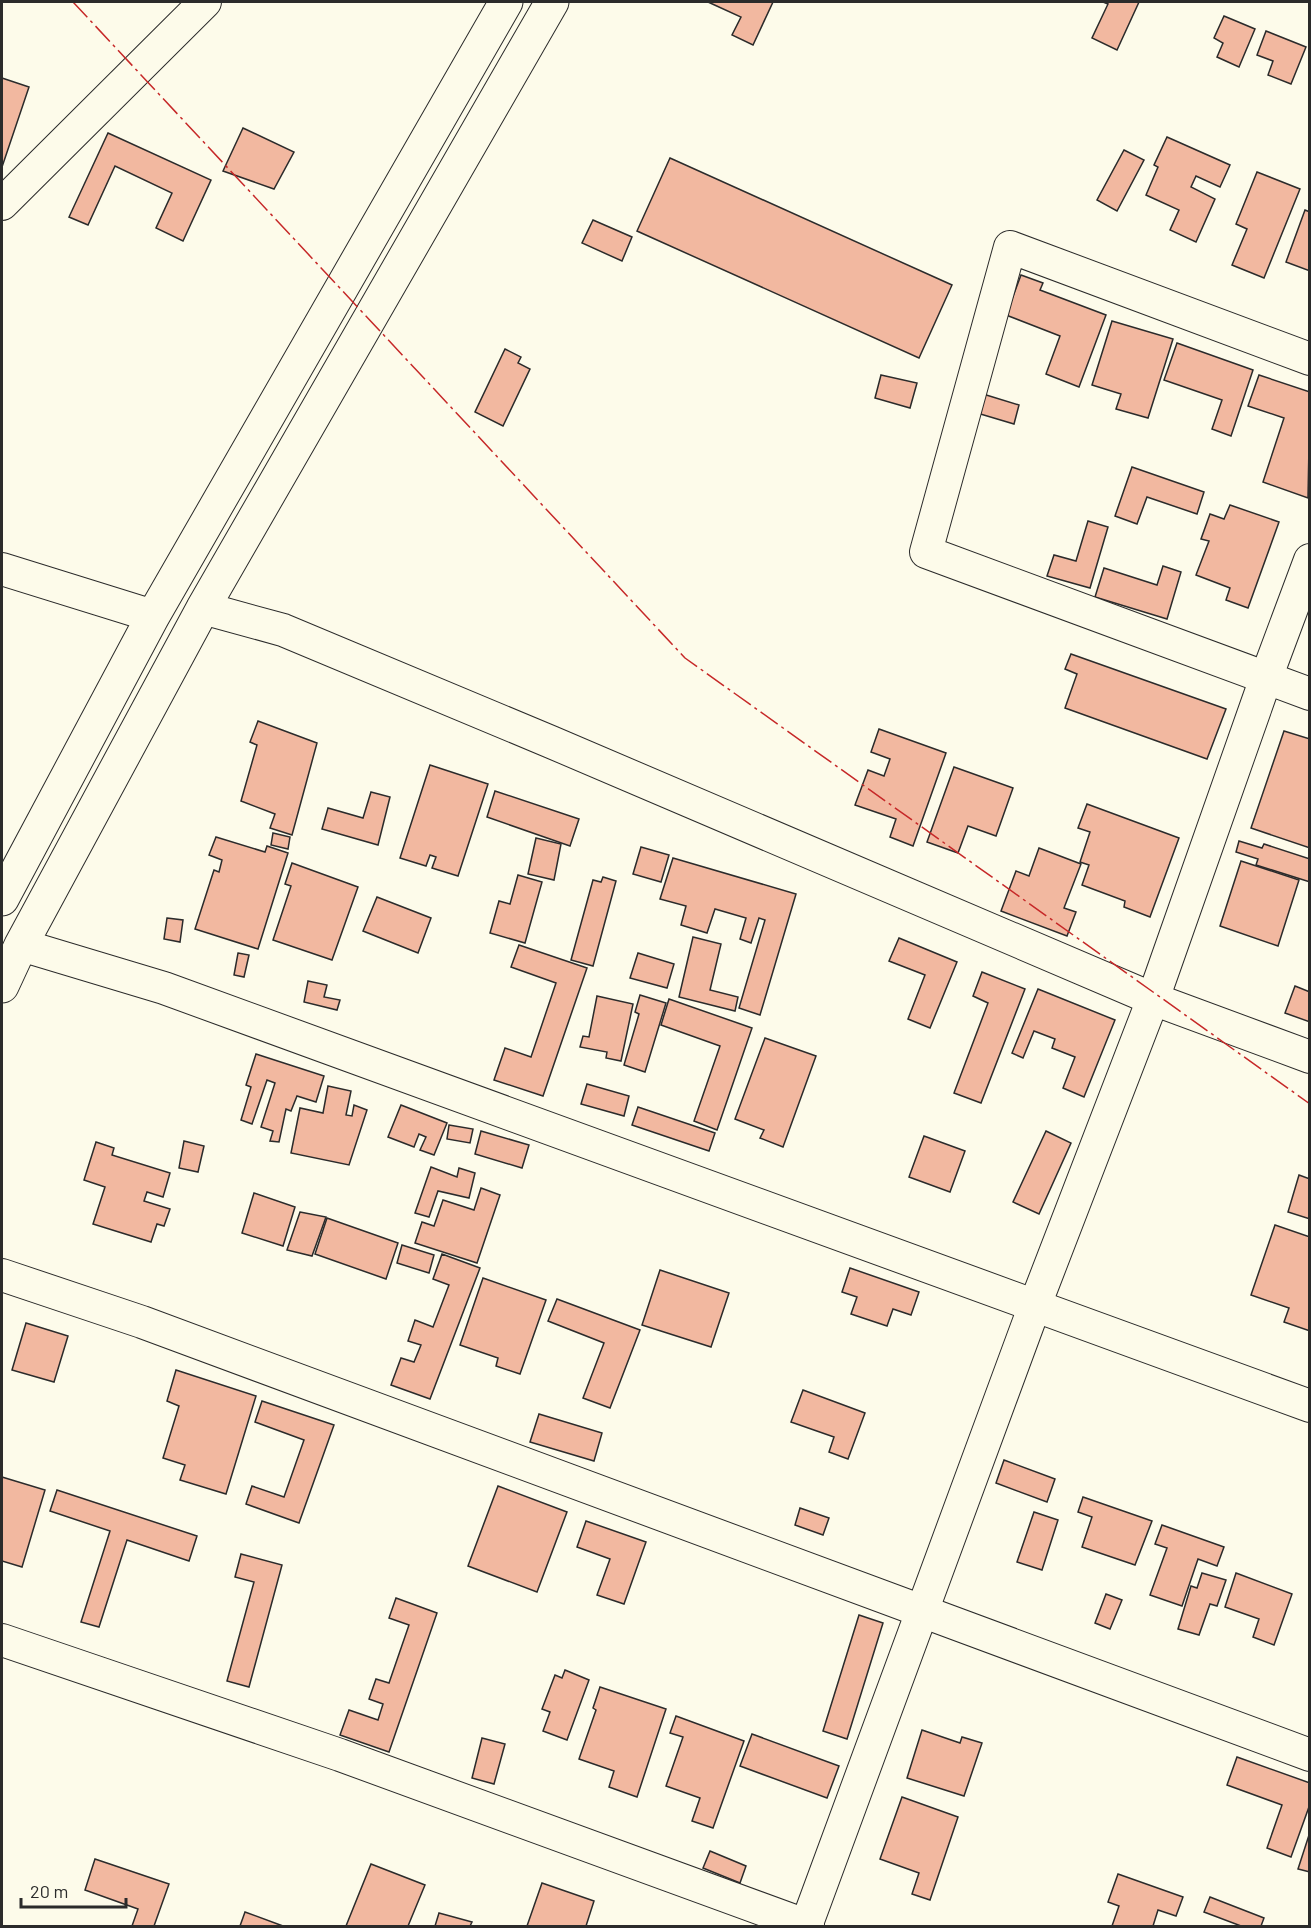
<svg xmlns="http://www.w3.org/2000/svg" width="1311" height="1928" font-family="Barlow,sans-serif">
  <rect width="100%" height="100%" fill="#fdfbea"/>
  <g fill="#f2b8a0" stroke="#2b2b2b" stroke-width="1.5">
    <polygon points="708,2 773,2 753,45 732,35 741,17"/>
    <polygon points="1103,2 1139,2 1117,50 1092,38 1108,4"/>
    <polygon points="1224,16 1255,29 1239,67 1217,57 1223,43 1214,38"/>
    <polygon points="1266,31 1306,47 1291,84 1268,75 1273,61 1257,55"/>
    <polygon points="2,78 29,87 2,167"/>
    <polygon points="243,128 294,152 274,189 223,171"/>
    <polygon points="108,133 211,180 183,241 156,228 172,193 115,166 88,225 69,217"/>
    <polygon points="1167,137 1230,165 1220,187 1196,176 1191,187 1215,199 1196,242 1170,230 1179,210 1146,195 1158,167 1154,165"/>
    <polygon points="1124,150 1144,160 1117,211 1097,200"/>
    <polygon points="670,158 952,285 919,358 637,231"/>
    <polygon points="1257,172 1300,189 1264,278 1232,265 1247,229 1236,224"/>
    <polygon points="1305,210 1310,212 1310,271 1286,262"/>
    <polygon points="593,220 632,237 622,261 582,243"/>
    <polygon points="1021,275 1043,283 1040,290 1106,315 1079,387 1046,374 1060,336 1006,315"/>
    <polygon points="1112,321 1173,339 1148,418 1116,409 1121,394 1092,385"/>
    <polygon points="1177,343 1253,370 1231,436 1212,429 1222,400 1164,380"/>
    <polygon points="505,349 521,357 518,363 530,369 503,426 475,412"/>
    <polygon points="881,375 917,383 910,408 875,398"/>
    <polygon points="1259,375 1310,392 1308,498 1263,482 1284,418 1248,406"/>
    <polygon points="983,394 1019,405 1014,424 977,413"/>
    <polygon points="1132,467 1204,492 1197,514 1147,497 1137,524 1115,516"/>
    <polygon points="1230,505 1279,522 1248,608 1226,600 1230,588 1196,575 1209,541 1201,539 1210,514 1224,519"/>
    <polygon points="1088,521 1108,527 1090,588 1047,576 1054,555 1076,561"/>
    <polygon points="1163,566 1181,572 1167,619 1095,597 1104,568 1157,585"/>
    <polygon points="1071,654 1226,709 1207,759 1065,708 1077,674 1065,669"/>
    <polygon points="258,721 317,743 292,835 270,828 275,814 241,801 257,745 250,742"/>
    <polygon points="879,729 946,753 913,846 890,837 896,819 855,805 868,770 884,776 890,759 871,752"/>
    <polygon points="1284,731 1310,739 1310,848 1251,828"/>
    <polygon points="430,765 488,784 458,876 432,868 436,857 430,855 426,866 400,858"/>
    <polygon points="954,767 1013,788 996,836 968,826 958,853 927,842"/>
    <polygon points="495,791 579,819 570,846 487,817"/>
    <polygon points="371,792 390,797 378,845 322,829 328,808 363,818"/>
    <polygon points="1087,804 1179,838 1150,917 1124,907 1125,901 1082,885 1089,865 1080,862 1090,832 1078,828"/>
    <polygon points="273,833 290,837 288,849 271,845"/>
    <polygon points="216,837 265,852 267,846 288,853 258,949 195,929 214,870 219,872 222,860 209,855"/>
    <polygon points="536,838 561,844 554,880 528,874"/>
    <polygon points="1239,841 1262,848 1264,844 1310,859 1310,882 1256,865 1258,859 1236,852"/>
    <polygon points="641,847 669,855 661,882 633,874"/>
    <polygon points="1039,848 1081,864 1064,908 1076,912 1067,936 1001,911 1016,871 1029,876"/>
    <polygon points="673,858 796,894 760,1015 739,1008 765,920 759,918 751,943 740,939 746,918 715,909 707,933 681,925 686,906 660,899"/>
    <polygon points="1241,861 1299,880 1278,946 1220,926"/>
    <polygon points="292,863 358,887 332,960 273,940 291,886 285,884"/>
    <polygon points="518,875 542,882 525,943 490,933 499,901 510,904"/>
    <polygon points="603,877 616,881 593,966 571,960 593,880 601,882"/>
    <polygon points="377,897 431,918 418,953 363,931"/>
    <polygon points="167,918 183,920 180,942 164,939"/>
    <polygon points="693,937 721,944 710,990 738,997 735,1011 679,997"/>
    <polygon points="899,938 957,962 930,1028 908,1019 925,975 889,961"/>
    <polygon points="519,945 587,968 543,1096 494,1080 505,1048 531,1057 556,983 511,967"/>
    <polygon points="238,953 249,955 244,977 234,975"/>
    <polygon points="638,953 674,964 667,988 630,978"/>
    <polygon points="982,972 1025,989 981,1103 954,1093 988,1003 973,996"/>
    <polygon points="308,981 327,985 324,997 340,1000 337,1010 304,1002"/>
    <polygon points="1295,986 1310,992 1310,1022 1285,1013"/>
    <polygon points="1038,989 1115,1020 1084,1097 1063,1088 1075,1057 1052,1048 1055,1039 1034,1031 1023,1058 1012,1053"/>
    <polygon points="640,995 666,1003 645,1072 624,1065 639,1014 635,1012"/>
    <polygon points="597,996 633,1004 621,1061 606,1058 607,1052 580,1047 583,1036 589,1037"/>
    <polygon points="669,999 752,1028 717,1130 694,1121 720,1046 661,1025"/>
    <polygon points="765,1038 816,1056 783,1147 760,1138 764,1130 735,1119"/>
    <polygon points="256,1054 324,1076 316,1102 297,1096 291,1111 286,1109 279,1142 270,1141 273,1131 261,1127 275,1083 267,1080 252,1124 241,1120 251,1087 246,1085"/>
    <polygon points="587,1084 629,1096 624,1116 581,1104"/>
    <polygon points="328,1086 351,1091 346,1115 352,1116 354,1105 367,1110 349,1165 291,1153 300,1108 323,1113"/>
    <polygon points="401,1105 447,1123 434,1155 420,1150 426,1137 419,1134 414,1147 388,1137"/>
    <polygon points="638,1107 715,1133 709,1151 632,1125"/>
    <polygon points="449,1125 473,1129 470,1143 447,1139"/>
    <polygon points="481,1131 529,1145 522,1168 475,1154"/>
    <polygon points="1046,1131 1071,1143 1039,1214 1013,1202"/>
    <polygon points="924,1136 965,1151 950,1192 909,1177"/>
    <polygon points="184,1141 204,1146 198,1172 179,1168"/>
    <polygon points="96,1142 114,1148 112,1155 170,1173 163,1197 147,1192 144,1201 170,1209 164,1226 157,1224 151,1242 93,1224 105,1187 84,1180"/>
    <polygon points="431,1167 457,1177 459,1168 475,1173 469,1198 438,1191 429,1217 415,1213"/>
    <polygon points="1299,1175 1310,1179 1310,1219 1288,1212"/>
    <polygon points="481,1188 500,1195 477,1263 415,1243 422,1222 434,1226 443,1200 474,1210"/>
    <polygon points="254,1193 295,1207 283,1246 242,1233"/>
    <polygon points="300,1212 326,1217 312,1256 287,1250"/>
    <polygon points="327,1218 398,1243 386,1279 315,1254"/>
    <polygon points="1275,1225 1310,1237 1310,1331 1284,1322 1289,1308 1251,1295"/>
    <polygon points="402,1245 434,1255 429,1273 397,1263"/>
    <polygon points="442,1254 480,1268 430,1399 391,1385 401,1358 414,1362 421,1345 408,1341 415,1320 433,1327 449,1285 433,1279"/>
    <polygon points="850,1268 919,1292 911,1315 893,1309 887,1326 851,1314 857,1297 842,1292"/>
    <polygon points="660,1270 729,1293 711,1347 642,1325"/>
    <polygon points="483,1278 546,1300 520,1374 496,1366 498,1358 460,1345"/>
    <polygon points="557,1299 640,1330 610,1408 583,1398 604,1343 548,1321"/>
    <polygon points="26,1323 68,1336 54,1382 12,1370"/>
    <polygon points="176,1370 256,1396 226,1494 180,1480 185,1465 163,1458 179,1406 167,1401"/>
    <polygon points="803,1390 865,1413 848,1459 829,1452 834,1437 791,1422"/>
    <polygon points="262,1401 334,1425 299,1523 246,1504 252,1486 284,1497 304,1440 255,1422"/>
    <polygon points="539,1414 602,1433 594,1461 530,1442"/>
    <polygon points="1004,1460 1055,1479 1047,1502 996,1483"/>
    <polygon points="2,1477 45,1490 22,1567 2,1561"/>
    <polygon points="498,1486 567,1512 537,1592 468,1566"/>
    <polygon points="57,1490 197,1536 189,1561 127,1540 99,1627 81,1622 110,1531 50,1511"/>
    <polygon points="1083,1497 1152,1521 1135,1565 1082,1547 1092,1517 1078,1512"/>
    <polygon points="800,1508 829,1518 823,1535 795,1525"/>
    <polygon points="1034,1512 1058,1520 1042,1570 1017,1562"/>
    <polygon points="586,1521 646,1542 624,1604 597,1595 610,1559 577,1547"/>
    <polygon points="1162,1525 1224,1547 1217,1566 1198,1559 1182,1606 1150,1595 1167,1548 1155,1544"/>
    <polygon points="241,1554 282,1565 249,1687 227,1681 254,1582 235,1577"/>
    <polygon points="1202,1573 1226,1580 1217,1606 1210,1604 1199,1635 1178,1629 1191,1586 1197,1588"/>
    <polygon points="1236,1573 1292,1594 1274,1645 1253,1637 1259,1619 1225,1607"/>
    <polygon points="1106,1594 1122,1600 1110,1629 1095,1623"/>
    <polygon points="396,1598 437,1613 389,1752 340,1735 349,1710 378,1720 383,1704 369,1699 376,1679 389,1683 409,1625 389,1618"/>
    <polygon points="859,1615 883,1623 847,1739 823,1731"/>
    <polygon points="565,1670 589,1680 567,1740 543,1731 550,1712 542,1709 555,1675 562,1678"/>
    <polygon points="600,1687 666,1709 637,1797 609,1787 614,1771 579,1759 596,1710 593,1708"/>
    <polygon points="676,1716 744,1741 713,1828 692,1821 700,1798 666,1786 683,1737 670,1733"/>
    <polygon points="922,1730 960,1743 962,1737 982,1743 964,1796 907,1778"/>
    <polygon points="752,1734 839,1766 827,1798 740,1766"/>
    <polygon points="482,1738 505,1744 494,1784 472,1778"/>
    <polygon points="1237,1757 1310,1783 1310,1804 1291,1857 1267,1848 1282,1805 1227,1785"/>
    <polygon points="902,1797 958,1817 930,1900 912,1894 919,1873 880,1859"/>
    <polygon points="1310,1832 1310,1872 1298,1869"/>
    <polygon points="710,1851 746,1866 740,1883 703,1868"/>
    <polygon points="95,1859 169,1884 154,1926 132,1926 138,1909 85,1890"/>
    <polygon points="371,1864 425,1885 408,1926 346,1926"/>
    <polygon points="1118,1874 1183,1897 1176,1916 1158,1910 1153,1926 1112,1926 1119,1906 1108,1902"/>
    <polygon points="542,1883 594,1901 586,1926 527,1926"/>
    <polygon points="1210,1897 1264,1918 1261,1926 1241,1926 1204,1912"/>
    <polygon points="245,1912 283,1926 240,1926"/>
    <polygon points="439,1913 472,1922 470,1926 435,1926"/>
  </g>
  <g fill="none" stroke-linecap="round" stroke-linejoin="round">
    <g stroke="#2b2b2b" stroke-width="34">
      <g id="street">
        <polyline points="2,204 205,2"/>
        <polyline points="1310,359 1010,247 926,552 1310,694"/>
        <polyline points="2,569 153,616"/>
        <polyline points="203,608 283,630 551,742 1153,999 1310,1057"/>
        <polyline points="21,945 164,988 1310,1406"/>
        <polyline points="2,1275 142,1322 1310,1755"/>
        <polyline points="2,1640 340,1755 808,1926"/>
        <polyline points="806,1926 1035,1305 1153,999 1266,678 1310,560"/>
      </g>
    </g>
    <g stroke="#2b2b2b" stroke-width="35">
      <g id="secondary">
        <polyline points="2,899 153,616 506,2"/>
        <polyline points="2,986 21,945 203,608 552,2"/>
      </g>
    </g>
    <use href="#street" stroke="#fdfbea" stroke-width="32"/>
    <use href="#secondary" stroke="#fdfbea" stroke-width="33"/>
    <polyline stroke="#c62828" stroke-width="1.5" stroke-dasharray="21 4.5 3 4.5" stroke-linecap="butt" points="73,2 685,658 1310,1104"/>
  </g>
  <rect width="1311" height="1928" fill="none" stroke="#2b2b2b" stroke-width="6"/>
  <path d="M21 1898v9h105v-9" fill="none" stroke="#2b2b2b" stroke-width="3"/>
  <text x="30" y="1898" font-size="18" fill="#2b2b2b" stroke="#fdfbea" stroke-width="4.5" paint-order="stroke">20 m</text>
</svg>
